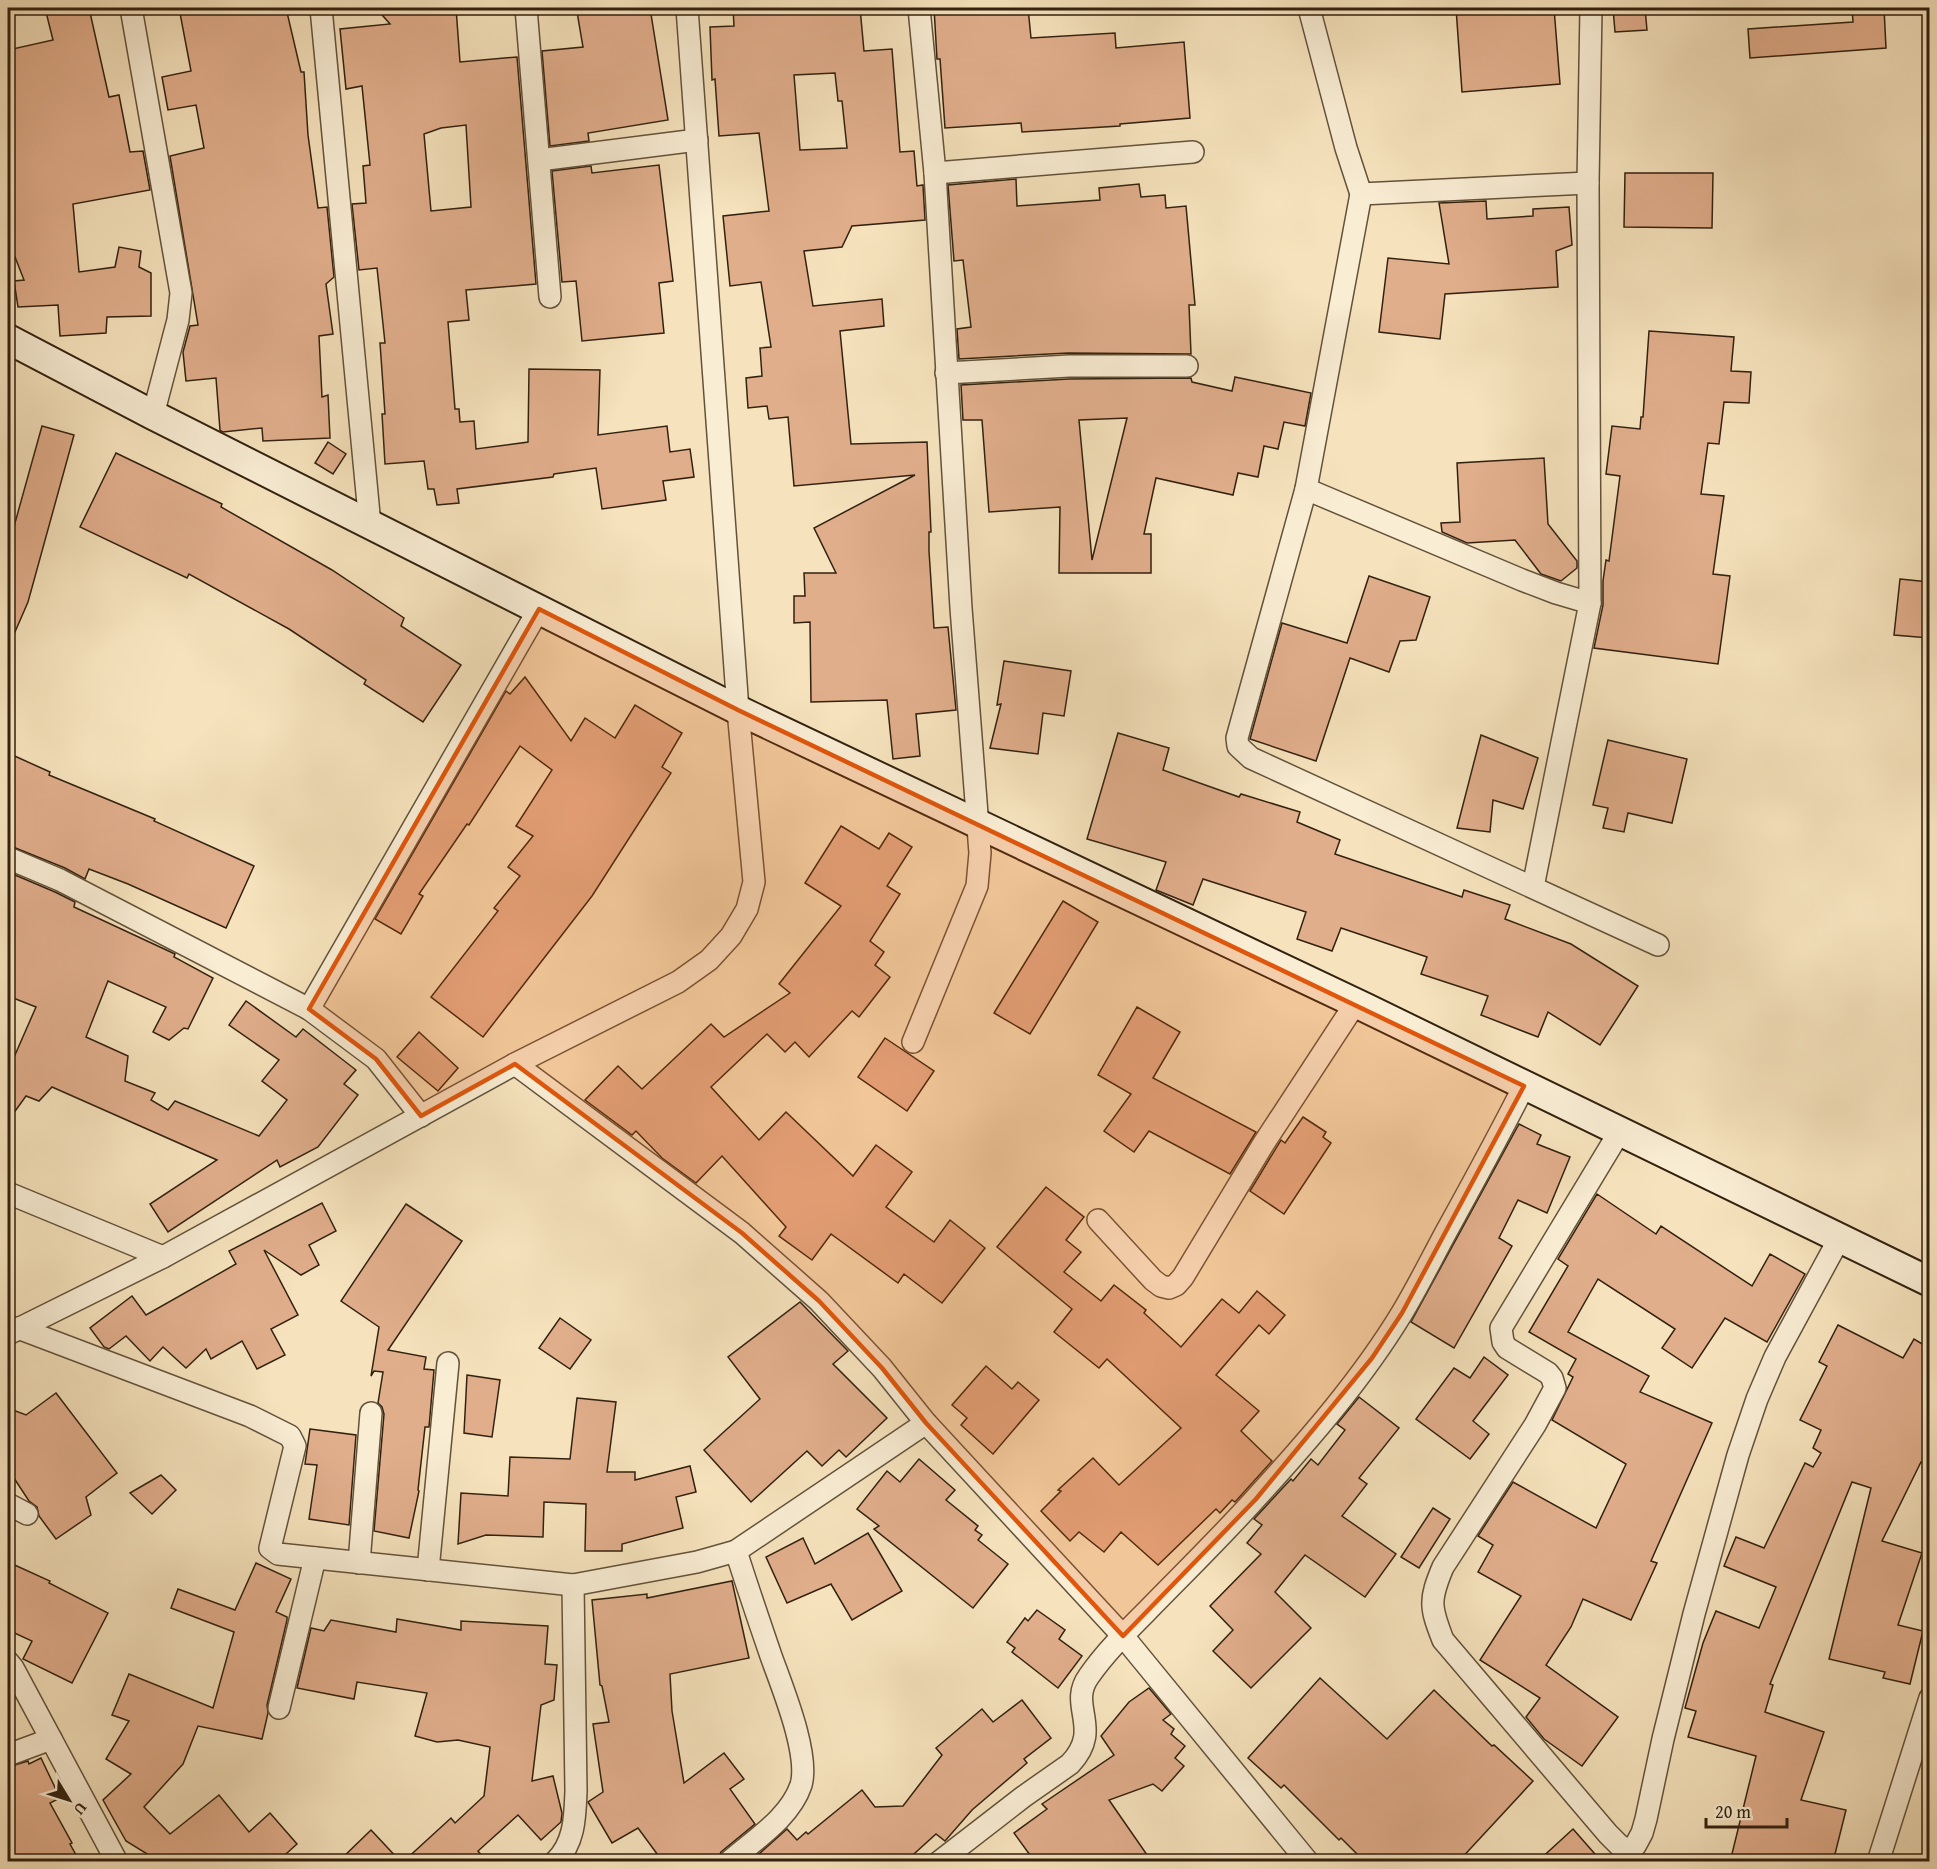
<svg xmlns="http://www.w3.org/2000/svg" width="1937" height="1869" font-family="'Gentium Book Plus',serif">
  <rect width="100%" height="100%" fill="#f6e3bd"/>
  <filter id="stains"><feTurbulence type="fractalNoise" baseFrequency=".00333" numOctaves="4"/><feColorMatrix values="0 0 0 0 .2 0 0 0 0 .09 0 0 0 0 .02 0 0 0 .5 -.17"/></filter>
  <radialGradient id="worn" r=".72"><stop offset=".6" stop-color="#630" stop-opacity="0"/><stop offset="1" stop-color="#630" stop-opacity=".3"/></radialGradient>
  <g fill="#e1ae8c" stroke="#32210f" stroke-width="1.5" fill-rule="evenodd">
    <polygon points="45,8 89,8 109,97 119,95 130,152 143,151 150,190 73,204 79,272 115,267 119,247 141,251 139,267 151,273 151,316 107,317 106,333 60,336 58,305 18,307 14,281 24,280 8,239 8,50 53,40"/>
    <polygon points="179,8 286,8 301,72 304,72 308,135 318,208 327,207 334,277 326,284 333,334 319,336 322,397 328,395 330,438 263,441 262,428 223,432 220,430 216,378 186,381 183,352 190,326 198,325 170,156 204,148 196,105 168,110 162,77 191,71"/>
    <path d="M376,8H456L460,62L517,57L536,284L466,290L469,320L448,322L455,409H459L460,422L474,421L476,449L528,442L529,369L600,370L598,435L667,426L670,452L690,449L694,477L663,481L666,500L602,509L596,468L554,474L553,477L457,489L459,503L437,505L434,489H428L424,461L385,464L382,414H385L380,343H385L377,268L359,270L352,204L366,203L363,166L370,165L362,86L346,89L340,29L390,24ZM466,125L471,207L431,211L424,134L441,128Z"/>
    <polygon points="604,8 650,8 668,120 588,133 589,141 550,146 542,51 583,47 577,12"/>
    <path d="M733,8H860L864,51L892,49L900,152L914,151L917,186L923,185L925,220L852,226L842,247L804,251L813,306L882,299L884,326L840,331L851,444L927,442L931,532H929V551L934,628L948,627L956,710L916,714L920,756L893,759L887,700L811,702L810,622L794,623V596H805L804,573H836L814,528L915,475L794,486L788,417L769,419L767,406L748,408L746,378L762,376L760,348L771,347L761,282L730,286L723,216L769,211L759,133L719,136L715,79L712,80L710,27L734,26ZM835,73L838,101H842L847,148L800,150L794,75Z"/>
    <polygon points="934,8 1028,8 1031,38 1115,33 1116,48 1184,42 1190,118 1120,124 1120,126 1022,132 1021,123 945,128 940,59 937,59"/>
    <polygon points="1456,8 1554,8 1560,84 1462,92"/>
    <polygon points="1613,8 1645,8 1647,30 1615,32"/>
    <polygon points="1852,8 1884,8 1886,48 1750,58 1748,29 1853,22"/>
    <polygon points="659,165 673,281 659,283 664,333 582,341 576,281 562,282 552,171 591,166 592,173"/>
    <polygon points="1625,173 1713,173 1712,228 1624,227"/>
    <polygon points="1016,179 1017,206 1100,200 1099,188 1139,184 1141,197 1165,195 1166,208 1186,206 1195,305 1189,305 1191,354 1068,353 959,359 957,329 971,327 963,260 954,261 948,185"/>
    <polygon points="1486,201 1487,219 1533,216 1533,209 1569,207 1572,245 1556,251 1558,287 1445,294 1440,339 1379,332 1388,258 1449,264 1439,203"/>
    <polygon points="1649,331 1734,337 1731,371 1751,372 1749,403 1724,402 1719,444 1708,443 1701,494 1724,496 1713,574 1730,576 1718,664 1594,648 1603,605 1603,581 1606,560 1609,561 1620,476 1606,474 1612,426 1640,429 1641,417 1643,417"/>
    <path d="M1235,377L1311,393L1305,426L1284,422L1278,449L1264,446L1258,477L1238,473L1233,495L1156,478L1144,534H1151V573H1059L1060,507L989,512L982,420H963L961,385L1069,379L1191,378L1192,382L1232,391ZM1127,418L1092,560L1079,420Z"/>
    <polygon points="42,426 74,435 28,602 8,648 8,548"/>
    <polygon points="328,442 346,454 333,474 315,463"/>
    <polygon points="116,453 222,504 221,507 332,570 404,618 401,626 461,665 423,722 364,684 366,680 289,629 189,574 187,578 80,527"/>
    <polygon points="1544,458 1548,524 1577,561 1577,568 1561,581 1541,574 1515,540 1467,543 1442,532 1441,523 1460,522 1457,463"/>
    <polygon points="1369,576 1430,597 1416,640 1400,641 1389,672 1350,658 1316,761 1250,739 1282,623 1347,643"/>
    <polygon points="1900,579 1929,582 1929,638 1894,635"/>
    <polygon points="1004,661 1071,671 1064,716 1043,713 1038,754 990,748 1001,704 997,705"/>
    <polygon points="525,677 571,741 585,718 615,738 635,705 682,733 662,767 671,773 592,896 483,1037 431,997 498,911 494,908 520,876 508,867 533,836 516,826 552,770 520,746 469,825 467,824 419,894 423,896 401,934 375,919 506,691 510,694"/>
    <polygon points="1118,733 1169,748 1163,770 1239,797 1241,794 1300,812 1297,822 1340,840 1335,854 1462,897 1464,890 1510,905 1505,919 1571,944 1638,986 1600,1045 1548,1012 1538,1037 1481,1015 1488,996 1421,974 1427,957 1341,928 1332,951 1297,939 1306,912 1203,879 1193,905 1156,890 1166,862 1087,839"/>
    <polygon points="1481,735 1538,758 1523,809 1493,800 1490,832 1457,828"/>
    <polygon points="1608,740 1687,759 1672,823 1628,813 1624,832 1603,828 1608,808 1593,805"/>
    <polygon points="8,753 50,772 49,775 155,819 154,821 254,866 226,928 128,884 89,869 85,879 65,868 8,845"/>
    <polygon points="841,826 879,849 889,833 912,847 887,886 900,894 870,941 884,952 875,965 890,977 859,1017 852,1011 809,1057 795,1042 785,1052 767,1034 711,1087 759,1140 786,1112 853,1176 876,1145 912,1172 886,1207 934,1242 950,1220 985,1248 942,1303 904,1274 898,1283 831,1234 812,1260 779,1236 786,1227 722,1156 696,1183 662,1158 636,1131 632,1135 585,1100 618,1066 642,1089 711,1024 724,1037 790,993 779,984 841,906 805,883"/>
    <polygon points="8,872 55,892 75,902 74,907 175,954 174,957 213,978 188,1029 184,1028 169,1040 153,1032 166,1007 108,981 86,1037 128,1056 125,1081 155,1093 151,1100 168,1110 175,1101 259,1136 287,1100 262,1081 279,1060 229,1025 246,1001 296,1037 303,1029 356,1070 344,1084 358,1095 318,1147 280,1167 277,1160 168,1232 150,1204 217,1160 52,1087 39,1101 26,1096 8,1121 8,1071 36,1007 8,996"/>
    <polygon points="1063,901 1098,922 1030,1034 994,1013"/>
    <polygon points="1137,1007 1180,1032 1153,1078 1256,1132 1230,1174 1149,1131 1134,1152 1104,1131 1131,1094 1098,1075"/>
    <polygon points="419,1032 458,1068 438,1091 397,1057"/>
    <polygon points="885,1038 934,1071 907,1111 858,1077"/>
    <polygon points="1303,1117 1326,1132 1323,1137 1331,1143 1284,1214 1250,1191 1281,1140 1285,1143"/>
    <polygon points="1519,1124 1541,1135 1537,1144 1570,1157 1547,1213 1518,1200 1499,1238 1512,1246 1454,1348 1411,1322"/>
    <polygon points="1046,1187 1084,1217 1066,1240 1081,1252 1064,1272 1101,1301 1114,1285 1146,1310 1144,1313 1181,1347 1222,1299 1239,1313 1257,1291 1285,1315 1269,1334 1259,1325 1216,1375 1259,1411 1241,1431 1272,1461 1235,1502 1232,1500 1220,1513 1216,1509 1158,1565 1121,1532 1104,1552 1079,1532 1070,1541 1041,1511 1061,1491 1058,1490 1093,1458 1119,1485 1181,1428 1107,1359 1099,1368 1054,1332 1072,1309 997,1247"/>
    <polygon points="1597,1194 1656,1234 1661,1226 1752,1286 1770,1254 1805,1274 1767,1342 1725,1318 1692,1368 1662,1348 1675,1329 1598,1279 1568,1332 1649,1376 1640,1392 1712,1423 1651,1561 1657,1563 1631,1620 1583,1599 1571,1627 1546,1665 1618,1717 1582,1766 1544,1739 1526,1717 1540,1698 1480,1660 1521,1596 1478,1572 1493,1545 1478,1536 1513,1482 1596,1528 1626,1464 1552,1420 1573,1377 1568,1374 1576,1359 1529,1332 1568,1266 1558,1259"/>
    <polygon points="322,1203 336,1231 309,1245 319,1265 301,1275 264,1250 298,1315 271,1329 285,1355 257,1369 242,1341 211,1359 206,1349 186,1368 163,1347 150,1361 126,1336 109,1349 104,1347 90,1328 132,1296 146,1315 236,1264 229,1251"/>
    <polygon points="406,1204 462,1241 388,1350 426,1357 424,1369 434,1370 429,1427 425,1427 418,1490 419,1491 409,1538 374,1531 384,1414 382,1407 378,1403 383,1372 374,1371 371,1376 379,1327 341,1301"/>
    <polygon points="800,1302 848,1351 833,1364 887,1418 846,1457 839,1450 822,1466 807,1451 751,1502 704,1450 760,1399 728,1357"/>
    <polygon points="560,1318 591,1340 570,1369 539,1348"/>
    <polygon points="1838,1325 1903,1358 1914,1339 1929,1348 1929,1466 1921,1462 1882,1541 1922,1553 1898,1625 1923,1631 1910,1684 1883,1678 1885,1672 1829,1659 1871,1488 1852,1482 1770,1684 1773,1685 1765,1712 1824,1732 1801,1800 1846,1810 1833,1862 1730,1862 1756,1756 1688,1737 1696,1711 1685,1708 1703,1643 1716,1611 1759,1628 1776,1587 1724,1566 1736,1537 1764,1548 1805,1463 1813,1467 1821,1453 1813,1448 1821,1430 1800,1420 1827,1366 1819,1362"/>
    <polygon points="1484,1357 1508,1375 1473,1421 1489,1434 1470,1459 1416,1419 1454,1368 1470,1378"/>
    <polygon points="986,1366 1012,1389 1018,1382 1039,1400 993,1454 961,1425 967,1418 952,1405"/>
    <polygon points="467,1375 500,1380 492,1437 464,1433"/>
    <polygon points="56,1393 117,1473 86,1497 91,1515 56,1539 39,1516 37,1507 29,1501 8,1469 8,1408 26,1415"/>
    <polygon points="1359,1397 1399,1428 1359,1478 1367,1484 1342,1516 1396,1554 1365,1597 1305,1555 1275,1592 1311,1628 1251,1688 1213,1651 1233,1630 1210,1606 1261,1554 1247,1543 1262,1525 1254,1519 1291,1479 1293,1481 1311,1459 1318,1465 1345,1430 1337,1424"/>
    <polygon points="577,1398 616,1402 607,1472 635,1472 635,1480 690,1466 696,1492 676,1497 683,1528 622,1544 622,1551 585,1551 586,1504 544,1502 543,1537 486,1535 458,1544 461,1493 508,1496 510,1457 570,1459"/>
    <polygon points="310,1429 356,1435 349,1525 309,1519 317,1465 305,1464"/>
    <polygon points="919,1459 955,1490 946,1500 978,1526 975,1530 982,1535 978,1540 1008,1564 973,1608 874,1529 879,1526 857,1509 887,1471 900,1482"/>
    <polygon points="161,1475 176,1490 152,1514 130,1493"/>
    <polygon points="1433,1508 1450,1519 1419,1568 1401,1557"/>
    <polygon points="868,1533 902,1591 852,1620 831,1584 787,1603 766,1557 803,1538 815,1564"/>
    <polygon points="8,1562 50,1581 49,1583 108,1613 72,1683 23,1659 32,1641 8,1630"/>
    <polygon points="256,1563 291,1579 276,1612 287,1617 287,1620 267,1705 268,1713 262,1739 198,1726 183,1764 144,1807 170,1834 219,1795 249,1832 270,1813 297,1844 277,1862 160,1862 126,1841 103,1800 131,1774 106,1759 129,1721 112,1715 129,1674 213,1708 234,1632 171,1608 178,1589 235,1610"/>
    <polygon points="732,1581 749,1658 670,1674 672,1711 684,1783 724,1753 744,1779 730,1789 755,1824 721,1852 717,1862 663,1862 638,1828 612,1843 588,1802 603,1792 593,1724 609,1722 602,1686 600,1685 592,1600 647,1594 647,1598"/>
    <polygon points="1037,1610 1065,1630 1059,1639 1082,1656 1058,1688 1012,1652 1015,1648 1007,1642 1025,1618 1028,1621"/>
    <polygon points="397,1619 461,1630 461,1621 548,1626 545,1664 557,1665 554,1700 541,1705 532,1781 553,1776 562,1813 561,1822 541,1840 518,1815 478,1851 487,1862 403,1862 451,1818 455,1823 484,1796 490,1747 458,1740 437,1742 415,1736 427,1693 357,1682 354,1699 297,1688 311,1628 324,1631 331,1620 396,1632"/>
    <polygon points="1320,1678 1387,1739 1434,1690 1492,1746 1494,1745 1533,1781 1458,1862 1365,1862 1341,1838 1339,1840 1284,1785 1281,1788 1248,1758"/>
    <polygon points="1149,1688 1171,1714 1163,1720 1174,1729 1171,1734 1185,1746 1175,1758 1184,1766 1162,1791 1153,1784 1109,1800 1152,1862 1035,1862 1014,1833 1047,1809 1042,1804 1114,1755 1101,1736 1129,1702"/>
    <polygon points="1022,1700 1051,1738 1024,1759 1027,1763 972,1810 945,1841 936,1834 905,1862 750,1862 787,1829 797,1840 806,1832 808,1834 862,1790 875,1807 903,1806 942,1755 936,1748 982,1709 993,1722"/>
    <polygon points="41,1758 60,1798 50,1803 72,1843 70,1844 80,1862 8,1862 8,1767 28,1761 29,1764"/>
    <polygon points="1573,1829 1602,1862 1537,1862"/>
    <polygon points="371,1830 401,1862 338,1862"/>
  </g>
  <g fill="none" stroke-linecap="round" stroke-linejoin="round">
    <g stroke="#63523a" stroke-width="24">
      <g id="street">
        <polyline points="131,8 181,293 178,320 153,415"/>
        <polyline points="321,8 370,525"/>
        <polyline points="526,8 550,297"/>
        <polyline points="1309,8 1346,148 1361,194 1588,183"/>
        <polyline points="539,160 697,140"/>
        <polyline points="935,173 1193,152"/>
        <polyline points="946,373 1069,366 1187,366"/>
        <polyline points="1306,489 1361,194"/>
        <polyline points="1590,603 1556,593 1522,580 1306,489 1237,738 1238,746 1251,758 1658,945"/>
        <polyline points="8,858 60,880 309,1009 376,1059 421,1116"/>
        <polyline points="1533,887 1590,603 1588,183 1591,8"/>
        <polyline points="309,1009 539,609"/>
        <polyline points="913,1042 977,886 980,853 961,608 935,173 919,8"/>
        <polyline points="515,1064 742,1233 819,1301 882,1368 926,1423 1123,1636 1308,1862"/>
        <path d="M1620,1131L1501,1328L1503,1342L1507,1348L1548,1373L1552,1378L1555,1388L1535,1425L1443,1567C1429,1600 1430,1607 1443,1640L1608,1834L1620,1846L1628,1849L1635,1846L1642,1833L1646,1819L1663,1739L1694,1614L1738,1455L1757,1399L1775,1357L1839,1239"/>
        <polyline points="8,1193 163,1257"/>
        <polyline points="1098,1220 1153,1280 1161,1286 1169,1288 1176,1285 1183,1277 1264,1143 1355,1004"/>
        <polyline points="18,1328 250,1416 290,1436 295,1446 270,1548 278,1554 573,1585 697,1562 736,1551 926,1423"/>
        <polyline points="8,1334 163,1257 515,1064 678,982 709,960 731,936 747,909 754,882 738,710 687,8"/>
        <polyline points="8,1504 27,1514"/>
        <polyline points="359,1563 371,1413"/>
        <polyline points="428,1570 448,1363"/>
        <polyline points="8,1662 13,1668 117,1862"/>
        <polyline points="279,1708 315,1558"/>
        <polyline points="8,1755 51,1739"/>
        <path d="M555,1862C575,1843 575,1816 576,1791L573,1585"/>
        <path d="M729,1862C754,1840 790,1818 801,1785C810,1754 782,1687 771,1656C759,1621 747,1586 736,1551"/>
        <path d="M939,1862L1023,1797L1070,1764C1104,1728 1067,1706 1089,1676C1105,1653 1126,1632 1146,1612C1183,1574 1221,1537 1256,1498C1308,1441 1362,1379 1402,1313C1417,1288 1431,1260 1445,1234C1472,1185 1499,1136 1524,1086"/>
        <polyline points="1878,1862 1930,1698"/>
      </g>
    </g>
    <g stroke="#32210f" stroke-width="32">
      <polyline id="secondary" points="8,339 153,415 738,710 1366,1008 1930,1282"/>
    </g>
    <use href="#street" stroke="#f9edd4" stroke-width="21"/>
    <use href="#secondary" stroke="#f9edd4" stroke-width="28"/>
  </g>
  <path fill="#df560c" fill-opacity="0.2" stroke="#df560c" stroke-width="4.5" stroke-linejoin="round" d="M539,609L738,710L1524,1086L1402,1313L1372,1358L1256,1499L1123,1636L926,1423L882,1368L819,1301L742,1233L515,1064L421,1116L376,1059L309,1009Z"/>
  <rect width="1937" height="1869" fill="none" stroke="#f6e3bd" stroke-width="30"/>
  <rect x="9" y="9" width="1919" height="1851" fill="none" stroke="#32210f" stroke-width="3"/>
  <rect x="15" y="15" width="1907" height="1839" fill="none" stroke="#32210f" stroke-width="1.5"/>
  <g transform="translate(69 1800) rotate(128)" stroke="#f9edd4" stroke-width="4.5" paint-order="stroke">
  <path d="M0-4.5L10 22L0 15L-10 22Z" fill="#32210f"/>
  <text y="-9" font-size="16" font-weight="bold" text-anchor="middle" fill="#32210f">U</text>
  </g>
  <path d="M1706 1818v9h81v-9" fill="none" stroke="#32210f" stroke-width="3"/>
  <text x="1715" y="1818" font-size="18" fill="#32210f" stroke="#f9edd4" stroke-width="4.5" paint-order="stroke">20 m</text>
  <rect width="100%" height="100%" filter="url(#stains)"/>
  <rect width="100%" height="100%" fill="url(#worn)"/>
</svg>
